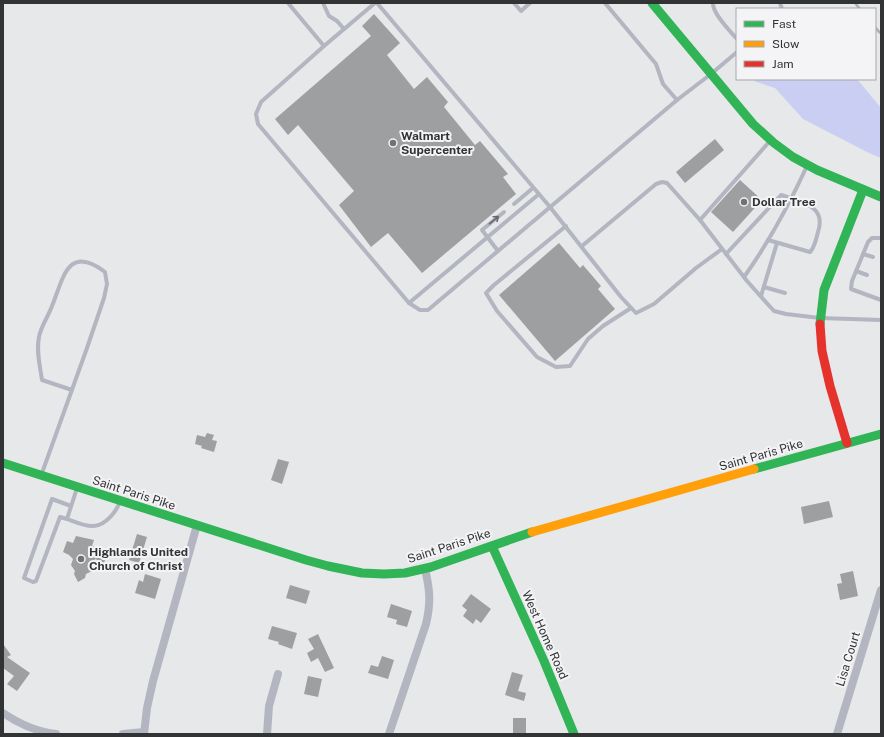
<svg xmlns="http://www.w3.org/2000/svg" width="884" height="737" font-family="'Public Sans',sans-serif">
  <rect width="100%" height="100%" fill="#e7e8e9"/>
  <polygon fill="#cacef2" points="757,79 857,79 881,108 881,158 869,153 803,119 775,88 754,81"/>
  <g fill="#9e9fa0">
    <polygon points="374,14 400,43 387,55 414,89 427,77 448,102 444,107 475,145 480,141 508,174 503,177 516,194 422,273 388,233 371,247 339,205 354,191 298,125 288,135 275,119 371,36 362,26"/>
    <polygon points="715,139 724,150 685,183 676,172"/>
    <polygon points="740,180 762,200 733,232 711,212"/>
    <polygon points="559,243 580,268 583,265 601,286 598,289 615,309 555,361 499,295"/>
    <polygon points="207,433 214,435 212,440 217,441 214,452 201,448 202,446 195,444 197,435 205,437"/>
    <polygon points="278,459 289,462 282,484 271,480"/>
    <polygon points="829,501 833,517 804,524 801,507"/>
    <polygon points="137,534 147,537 139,563 129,560"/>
    <polygon points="76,536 94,540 92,546 108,551 104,563 95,559 92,571 86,574 85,578 78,582 74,574 75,571 71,565 73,559 69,555 63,552 67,541 73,543"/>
    <polygon points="853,571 858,596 840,600 837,584 842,583 840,574"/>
    <polygon points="145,574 161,579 155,599 135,593 139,580 143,582"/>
    <polygon points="290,585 310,591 306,604 286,598"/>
    <polygon points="471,594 491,609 481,623 476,619 473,624 463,616 467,610 462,606"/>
    <polygon points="391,604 412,611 407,627 396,624 397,620 387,617"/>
    <polygon points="272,626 297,633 292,649 278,644 279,642 268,639"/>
    <polygon points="318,634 334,668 325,672 318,658 311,662 307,653 314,649 308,639"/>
    <polygon points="3,644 11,655 7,657 30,673 17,691 7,684 14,676 3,668"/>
    <polygon points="382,656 394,660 388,679 368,673 371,665 378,667"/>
    <polygon points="512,672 523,675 518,691 526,693 524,701 505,695"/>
    <polygon points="308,676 322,679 318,697 304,694"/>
    <rect x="513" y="718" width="13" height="16"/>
  </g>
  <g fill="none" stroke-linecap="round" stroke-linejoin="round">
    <g stroke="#b3b5c0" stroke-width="4">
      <polyline points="288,3 324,46"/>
      <polyline points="323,3 329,16 337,21 344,29"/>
      <polyline points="375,3 324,46 261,102 256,114 258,124 409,303 420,310 428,310 677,100 711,74 737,52"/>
      <polyline points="377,3 550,207 621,297 636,313 654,304 696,268 722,249"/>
      <polyline points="514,3 521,11 530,3"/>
      <polyline points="605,3 656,64 663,84 677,100"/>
      <path d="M713,3C712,13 730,31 737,39"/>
      <polyline points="780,3 782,9"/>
      <polyline points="769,142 700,220 747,281 774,311 786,314 820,318 881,320"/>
      <polyline points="514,204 533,188"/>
      <polyline points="566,226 494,285 486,293 497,311 537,357 556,367 570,366 588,339 603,326 631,308"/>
      <polyline points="881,238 872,238 868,242 852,281 851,289 881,300"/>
      <polyline points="582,246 656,184 662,182 667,183 700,220"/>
      <polyline points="498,251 482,230 504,212"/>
      <path d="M726,254L781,195C800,202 827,205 818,232C816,239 815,247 810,252L768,240"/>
      <polyline points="863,254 873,257"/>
      <polyline points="856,271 867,275"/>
      <path d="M744,277C769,242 789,205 807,166"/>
      <polyline points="764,287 785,293"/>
      <polyline points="761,296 777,243"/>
      <polyline points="409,303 539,194"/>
      <path d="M42,473L87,348L104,298L107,284L105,272C67,243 63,280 52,306C48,317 41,326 39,337C36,351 40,366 42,380L72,390"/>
      <path d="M77,488L67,519C75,522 86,527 94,526C106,525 117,511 120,501"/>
      <polyline points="67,519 60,517 36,581 33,582 24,578 52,499 71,506"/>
    </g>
    <g stroke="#b3b5c0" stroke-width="8">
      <path d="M3,713C18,723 37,732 56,734"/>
      <polyline points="123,734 144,732"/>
      <polyline points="144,734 147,708 153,681 197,525"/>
      <polyline points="267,734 269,706 278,674"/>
      <path d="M389,734L426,624C431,603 430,590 425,569"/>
      <polyline points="837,734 881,590"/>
    </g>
    <g stroke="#30b455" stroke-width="9">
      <polyline points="652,3 753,124 774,143 793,157 817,170 881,197"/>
      <polyline points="820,324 824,290 863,190"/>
      <polyline points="3,463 306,560 328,566 362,573 384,574 405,573 431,567 532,532"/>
      <polyline points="754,469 881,434"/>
      <polyline points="492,546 544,661 574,734"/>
    </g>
    <polyline stroke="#ff9f0a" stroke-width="9" points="532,532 754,469"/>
    <polyline stroke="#e5322d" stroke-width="9" points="820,324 822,351 830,386 847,443"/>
    <g stroke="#adaeb3" stroke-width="2.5" stroke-dasharray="8 4" stroke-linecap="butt">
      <polyline points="855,3 860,9"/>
      <polyline points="875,27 881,34"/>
    </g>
  </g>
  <defs><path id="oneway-shaft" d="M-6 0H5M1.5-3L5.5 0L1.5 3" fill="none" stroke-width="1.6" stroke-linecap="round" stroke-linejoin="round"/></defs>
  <use stroke="#66676c" href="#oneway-shaft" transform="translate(494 220) rotate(-40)"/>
  <g fill="#717273" stroke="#f4f4f7" stroke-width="1.5">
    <circle cx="393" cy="143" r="4"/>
    <circle cx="744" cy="202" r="4"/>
    <circle cx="81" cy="559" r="4"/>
  </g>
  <g text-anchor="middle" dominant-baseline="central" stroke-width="4" stroke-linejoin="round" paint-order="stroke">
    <g font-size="12" font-weight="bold" fill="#323334" stroke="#f4f4f7" text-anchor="start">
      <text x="401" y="136">Walmart<tspan x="401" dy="14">Supercenter</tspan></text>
      <text x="752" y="202">Dollar Tree</text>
      <text x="89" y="552">Highlands United<tspan x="89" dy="14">Church of Christ</tspan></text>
    </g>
    <g font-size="12" fill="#323334" stroke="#f4f4f7">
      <text transform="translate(761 455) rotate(-16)">Saint Paris Pike</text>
      <text transform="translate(134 493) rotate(18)">Saint Paris Pike</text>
      <text transform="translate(449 546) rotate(-18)">Saint Paris Pike</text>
      <text transform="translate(545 635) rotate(66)">West Home Road</text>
      <text transform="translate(848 659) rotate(-73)">Lisa Court</text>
    </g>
  </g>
  <rect width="884" height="737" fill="none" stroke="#323334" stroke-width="8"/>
  <rect x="736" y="8" width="140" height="72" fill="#f4f4f7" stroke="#a6a7a9"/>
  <rect x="744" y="21" width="20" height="6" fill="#30b455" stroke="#a6a7a9"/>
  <text x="772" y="28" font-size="12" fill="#323334">Fast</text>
  <rect x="744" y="41" width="20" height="6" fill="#ff9f0a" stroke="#a6a7a9"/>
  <text x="772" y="48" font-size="12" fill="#323334">Slow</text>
  <rect x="744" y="61" width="20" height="6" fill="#e5322d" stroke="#a6a7a9"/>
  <text x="772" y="68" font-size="12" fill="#323334">Jam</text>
</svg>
